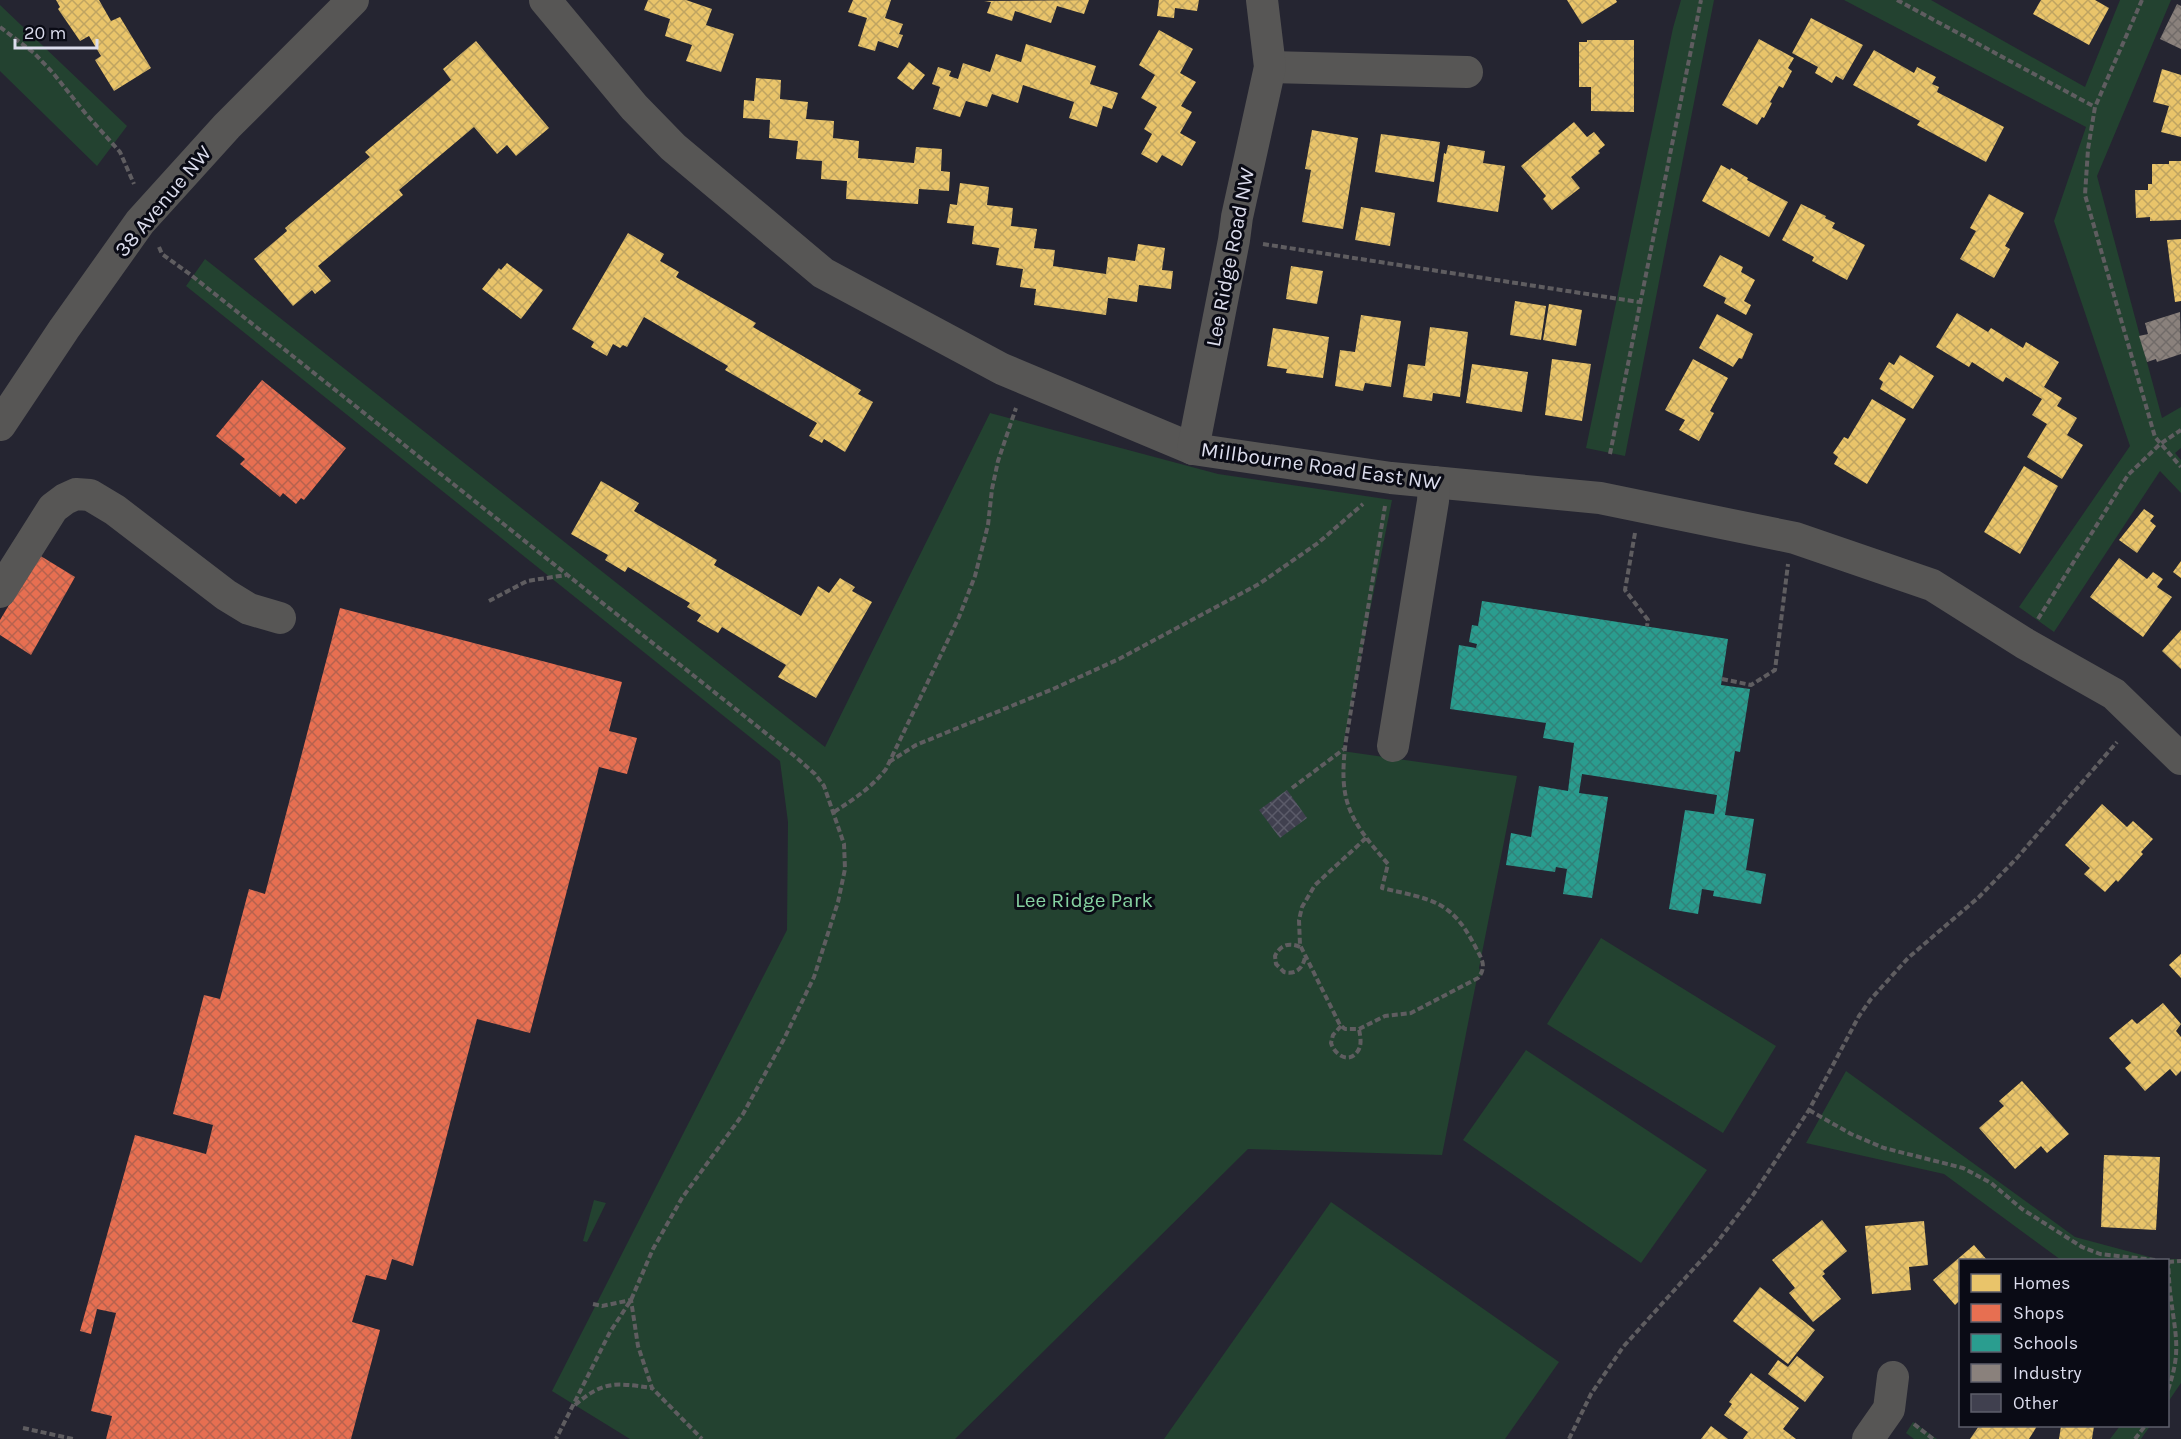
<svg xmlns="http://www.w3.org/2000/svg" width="2181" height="1439" font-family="Karla,sans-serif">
  <defs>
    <pattern id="homes-cross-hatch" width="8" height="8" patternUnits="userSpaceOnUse" patternTransform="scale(1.5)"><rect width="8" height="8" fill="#e9c46a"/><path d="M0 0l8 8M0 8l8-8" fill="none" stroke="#bfa461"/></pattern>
    <pattern id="shops-cross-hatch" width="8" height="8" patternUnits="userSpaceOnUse" patternTransform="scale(1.5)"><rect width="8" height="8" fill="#e76f51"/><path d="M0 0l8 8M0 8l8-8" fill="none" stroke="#b6624e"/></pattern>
    <pattern id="schools-cross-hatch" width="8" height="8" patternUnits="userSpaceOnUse" patternTransform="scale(1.5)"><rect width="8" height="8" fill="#2a9d8f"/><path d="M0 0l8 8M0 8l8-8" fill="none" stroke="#318279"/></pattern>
    <pattern id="industry-cross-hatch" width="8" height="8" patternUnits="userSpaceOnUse" patternTransform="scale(1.5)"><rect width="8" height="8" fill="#8a817c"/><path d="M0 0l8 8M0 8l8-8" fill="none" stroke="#716b69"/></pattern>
    <pattern id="building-cross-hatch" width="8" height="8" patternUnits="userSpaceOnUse" patternTransform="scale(1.5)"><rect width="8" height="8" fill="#40404f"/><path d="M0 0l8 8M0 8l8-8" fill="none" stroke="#5b5b69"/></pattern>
  </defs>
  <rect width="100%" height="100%" fill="#252531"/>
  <g fill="#234230">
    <polygon points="1681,0 1714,0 1625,456 1586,448 1673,28"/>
    <polygon points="1844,0 1931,0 2085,87 2120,0 2171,0 2097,176 2162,418 2181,407 2181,448 2175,453 2181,460 2181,493 2160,471 2054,632 2019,607 2130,446 2054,221 2086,127"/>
    <polygon points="0,5 127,126 97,166 0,71"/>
    <polygon points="205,259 825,747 990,413 1218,474 1392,500 1342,751 1517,776 1479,968 1482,975 1477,978 1442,1155 1248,1149 955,1439 630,1439 552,1391 787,930 788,822 780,761 186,286"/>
    <polygon points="1601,938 1776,1046 1723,1133 1547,1024"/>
    <polygon points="1526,1050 1707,1170 1641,1263 1463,1140"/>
    <polygon points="1846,1071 2075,1237 2157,1259 2181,1259 2181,1383 2168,1402 2168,1260 2061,1260 1944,1174 1806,1143"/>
    <polygon points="594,1200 606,1203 587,1242 583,1241"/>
    <polygon points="1331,1202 1559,1362 1505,1439 1164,1439"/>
    <polygon points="1913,1422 1937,1439 1914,1439 1906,1433"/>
    <polygon points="2120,1426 2150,1426 2141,1439 2110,1439"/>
  </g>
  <g fill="url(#homes-cross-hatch)">
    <polygon points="56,0 99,0 111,21 120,17 151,68 114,91 95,60 101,56 89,36 80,41 58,9 60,7"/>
    <polygon points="648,0 686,0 712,9 706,25 734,34 721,72 686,61 692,45 665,36 670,19 644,10"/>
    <polygon points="853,0 891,0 885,18 903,24 899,34 903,35 898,48 878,41 875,51 858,46 867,18 848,12"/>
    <polygon points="1089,0 1084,14 1057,6 1051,23 1015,11 1012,21 987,13 991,2 984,1"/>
    <polygon points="1159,0 1199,0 1197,11 1175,8 1174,18 1157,16"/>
    <polygon points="1567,0 1616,0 1617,2 1582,24"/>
    <polygon points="2041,0 2095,0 2109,8 2089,45 2033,14"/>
    <polygon points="1811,18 1863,45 1843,80 1836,76 1832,83 1815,73 1818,67 1792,53"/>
    <polygon points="1159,30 1193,49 1180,73 1196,82 1181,106 1192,112 1180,133 1196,142 1182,166 1162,155 1157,163 1141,154 1152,134 1144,129 1157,107 1141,98 1155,75 1139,65"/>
    <polygon points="1759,39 1794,58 1788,68 1792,71 1783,88 1779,86 1770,102 1772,103 1764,118 1762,117 1757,125 1722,105"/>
    <polygon points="1587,40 1634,40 1634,112 1591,111 1591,87 1579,87 1579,42 1587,42"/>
    <polygon points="476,41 549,128 516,156 507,145 497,154 474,127 399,190 403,195 318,266 331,281 315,294 312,290 293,306 254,259 287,231 285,228 370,157 365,152 451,80 443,69"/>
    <polygon points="1026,44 1096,66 1090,84 1118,93 1112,109 1103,106 1097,127 1069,118 1074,102 1023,85 1018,103 992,94 987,107 966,101 960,117 933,109 940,87 932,84 938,67 951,71 949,76 958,79 963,63 990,72 996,54 1021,62"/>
    <polygon points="1874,50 1914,73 1917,67 1936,77 1932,84 1939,87 1937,92 2004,127 1986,162 1917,125 1920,121 1853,85"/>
    <polygon points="909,62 925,75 913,90 897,78"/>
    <polygon points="2162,69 2181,75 2181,137 2161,132 2169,106 2153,102"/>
    <polygon points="756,78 781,80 780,99 808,102 806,119 834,121 833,138 859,141 858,158 914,163 916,147 942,149 941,171 950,172 949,191 919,189 918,204 846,199 847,181 821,179 822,161 796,159 798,141 769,138 770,120 743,118 744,100 754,101"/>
    <polygon points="1574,122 1587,137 1594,132 1605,145 1598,151 1600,153 1571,177 1580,188 1552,210 1543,199 1546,196 1521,166"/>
    <polygon points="1312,130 1358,138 1343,229 1302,222 1311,170 1305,169"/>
    <polygon points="1381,134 1440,142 1434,182 1375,172"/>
    <polygon points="1448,145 1485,151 1483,163 1505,166 1498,212 1437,202 1444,153 1446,154"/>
    <polygon points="2169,161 2181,161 2181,220 2150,221 2150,217 2136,218 2135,190 2148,190 2148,184 2152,184 2152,164 2169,164"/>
    <polygon points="1721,165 1730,170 1731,168 1748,178 1747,180 1788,202 1769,237 1702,201"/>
    <polygon points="960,183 989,187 987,205 1013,208 1011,226 1037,229 1034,248 1055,250 1053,266 1106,274 1108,257 1135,261 1138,244 1165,248 1162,270 1173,271 1171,289 1139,285 1137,302 1108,298 1106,315 1034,305 1036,289 1020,287 1023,269 996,265 999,248 972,244 974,226 947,223 950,204 957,205"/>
    <polygon points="1989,194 2024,213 2005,246 2010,249 1994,278 1960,259 1976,231 1970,228"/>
    <polygon points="1801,204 1826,216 1825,218 1835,223 1832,228 1865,245 1847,280 1812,261 1814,257 1782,240"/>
    <polygon points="1361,207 1395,213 1390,246 1355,240"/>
    <polygon points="628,233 664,254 660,261 679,272 676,277 756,323 753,327 861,390 858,394 873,402 845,452 824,439 822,443 809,436 817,423 725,370 728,366 644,317 627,347 623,345 620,348 613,344 607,356 591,347 594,342 572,329"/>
    <polygon points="2181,239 2181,301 2175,302 2167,240"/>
    <polygon points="1720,255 1743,267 1741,272 1755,280 1744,301 1751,305 1746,315 1724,303 1726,298 1703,286"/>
    <polygon points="507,263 543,290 521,319 482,289 499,268 501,270"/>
    <polygon points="1291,266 1323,271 1317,304 1286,299"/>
    <polygon points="1515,301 1546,306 1541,340 1510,335"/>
    <polygon points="1549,304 1582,310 1576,346 1543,340"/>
    <polygon points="1957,313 1988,332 1991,328 2023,348 2026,342 2059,362 2044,387 2062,398 2057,406 2077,418 2067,435 2083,445 2062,479 2027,457 2047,424 2032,415 2042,399 2006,377 2003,382 1972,362 1969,367 1936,347"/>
    <polygon points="1717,314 1753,334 1742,359 1739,358 1733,367 1699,348"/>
    <polygon points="1361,315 1401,321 1391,387 1365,383 1363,391 1335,386 1340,350 1355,352"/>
    <polygon points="1430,327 1468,332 1460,397 1433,393 1432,401 1403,397 1408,364 1425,366"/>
    <polygon points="1273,328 1329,337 1323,378 1286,373 1287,369 1267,366"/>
    <polygon points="1900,355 1934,376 1913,409 1880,389 1883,382 1879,379 1889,362 1894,365"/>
    <polygon points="1552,359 1591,364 1582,421 1545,415"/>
    <polygon points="1693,359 1728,378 1710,411 1714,413 1699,441 1679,430 1685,420 1665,410"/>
    <polygon points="1472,364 1528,372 1522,412 1466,403"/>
    <polygon points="1872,399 1906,419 1867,484 1834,464 1838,457 1833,453 1844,437 1848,439"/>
    <polygon points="2024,466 2058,486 2020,554 1984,532"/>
    <polygon points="601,481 639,503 634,511 717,560 714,565 801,616 818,586 829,593 840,578 855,587 852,591 872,602 816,698 778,677 786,665 722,627 718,633 697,621 701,615 687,607 690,603 628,567 625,572 605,560 608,555 571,534"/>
    <polygon points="2144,509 2154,516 2150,521 2156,526 2137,553 2119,540"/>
    <polygon points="2119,558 2147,579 2153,572 2163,579 2157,587 2172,597 2143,637 2090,597"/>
    <polygon points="2181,561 2181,578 2173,572"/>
    <polygon points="2181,630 2181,669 2162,651"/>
    <polygon points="2102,804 2127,827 2133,821 2153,839 2141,852 2143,854 2118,882 2116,880 2105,892 2084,874 2090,868 2065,845"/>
    <polygon points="2181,954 2181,978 2169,965"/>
    <polygon points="2163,1003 2181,1024 2176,1031 2181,1037 2181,1071 2176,1076 2170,1069 2145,1091 2125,1068 2131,1063 2109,1038 2132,1019 2137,1024"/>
    <polygon points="2022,1081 2069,1134 2047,1153 2041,1146 2015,1169 1979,1128 2004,1106 1999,1101"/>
    <polygon points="2104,1155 2160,1157 2156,1230 2101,1227"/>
    <polygon points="1822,1220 1847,1251 1823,1271 1825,1274 1822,1276 1841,1299 1813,1322 1789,1293 1795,1288 1772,1260"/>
    <polygon points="1924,1221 1928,1265 1909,1267 1911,1290 1872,1294 1865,1226"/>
    <polygon points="1974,1245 1987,1260 1960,1260 1960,1300 1955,1305 1933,1280"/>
    <polygon points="1760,1287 1815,1330 1788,1364 1733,1321"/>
    <polygon points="1797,1356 1824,1377 1805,1402 1768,1374 1778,1360 1788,1367"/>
    <polygon points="1751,1373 1799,1408 1783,1429 1796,1439 1743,1439 1748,1432 1724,1415 1732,1404 1729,1402"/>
    <polygon points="1711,1426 1728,1439 1701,1439"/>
    <polygon points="1979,1426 2037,1426 2029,1439 1970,1439"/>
    <polygon points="2061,1426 2094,1426 2092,1439 2059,1439"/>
  </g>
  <g fill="url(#shops-cross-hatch)">
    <polygon points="262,380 346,448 304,500 301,498 296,504 283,493 280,497 240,464 245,459 216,436"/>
    <polygon points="39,555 75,577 31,655 0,635 0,620"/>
    <polygon points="340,608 622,682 609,731 637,738 627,774 599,767 530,1033 477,1019 413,1266 392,1259 386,1280 366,1275 352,1322 380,1330 351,1439 106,1439 112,1416 91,1411 116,1313 97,1309 91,1334 80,1331 135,1135 206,1154 213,1125 173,1114 204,995 220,999 249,889 265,894"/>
  </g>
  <polygon fill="url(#schools-cross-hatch)" points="1482,601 1728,639 1721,685 1750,689 1740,752 1735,751 1725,815 1754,819 1746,870 1766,874 1761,904 1713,896 1714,891 1702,889 1698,914 1669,909 1685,810 1714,814 1717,795 1582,774 1579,793 1608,797 1592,898 1563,894 1567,869 1556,867 1555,872 1506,865 1511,833 1531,837 1539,786 1568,791 1574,743 1543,738 1546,723 1450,709 1459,645 1476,648 1477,644 1469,642 1472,625 1478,626"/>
  <g fill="url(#industry-cross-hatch)">
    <polygon points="2177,4 2181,6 2181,49 2160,39"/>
    <polygon points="2180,312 2181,354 2157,362 2156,359 2147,362 2139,336 2148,334 2145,323"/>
  </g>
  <polygon fill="url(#building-cross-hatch)" points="1287,790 1307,818 1280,838 1259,810"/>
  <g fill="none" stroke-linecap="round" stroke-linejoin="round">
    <g stroke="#5f5d60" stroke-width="4" stroke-dasharray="6 3" stroke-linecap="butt">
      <polyline points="1897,0 2095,107"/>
      <polyline points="2142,0 2095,107 2088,149 2085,195 2155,437 2181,467"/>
      <polyline points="0,27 34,53 53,73 86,114 120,152 134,184"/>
      <polyline points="1263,244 1639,302"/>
      <polyline points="159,247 162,254 191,275 797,758 815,774 824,786 844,844 845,869 838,902 814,977 784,1039 743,1114 682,1198 653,1249 631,1300 610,1332 556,1439"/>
      <polyline points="1610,454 1701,0"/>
      <polyline points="1635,533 1625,590 1648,620 1647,626"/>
      <polyline points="489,601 527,581 566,575"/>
      <polyline points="2038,619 2128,475 2160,444 2181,430"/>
      <polyline points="1722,679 1751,685 1775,670 1788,564"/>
      <polyline points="889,762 916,745 1053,689 1119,659 1259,584 1318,543 1363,504"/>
      <polyline points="1292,788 1344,749"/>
      <path d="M834,812C854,799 871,788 886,769L959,617L975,576L988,525L992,489L998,461L1016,408"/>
      <path d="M1366,838L1315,885L1302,907L1299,920L1300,945L1340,1025L1345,1029H1359L1385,1016L1411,1013L1478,978C1487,967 1482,959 1476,948C1451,899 1432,900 1382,888L1388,864C1348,818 1338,801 1346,740L1385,506"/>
      <path d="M1300,947C1289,942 1280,945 1275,956L1276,964L1284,972C1296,975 1303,968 1305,957"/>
      <path d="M1341,1026L1333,1035L1331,1043C1335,1056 1351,1065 1359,1049C1362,1043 1360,1035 1359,1029"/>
      <polyline points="1809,1110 1851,1134 1884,1148 1963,1168 1991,1183 2022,1209 2082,1247 2100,1254 2155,1260"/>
      <polyline points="2168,1262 2181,1261"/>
      <polyline points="593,1304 602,1306 631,1300 638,1346 652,1388 702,1439"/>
      <path d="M2168,1390C2181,1352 2176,1338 2171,1299C2169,1287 2169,1274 2168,1262"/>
      <path d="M575,1405C604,1380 616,1383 652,1388"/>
      <polyline points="1914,1424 1933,1439"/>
      <polyline points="23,1428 73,1439"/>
      <polyline points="1569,1439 1591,1394 1623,1347 1715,1245 1753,1195 1809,1110 1859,1016 1871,999 1908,958 1979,897 2016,859 2117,742"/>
      <polyline points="2135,1439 2145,1426"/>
    </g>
    <g stroke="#575655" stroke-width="32">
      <polyline points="545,0 634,107 673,147 823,273 1002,369 1193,449 1391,478 1600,498 1795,538 1932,585 2024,643 2114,694 2181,759"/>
      <polyline points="1270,67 1467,72"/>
      <polyline points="0,425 64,329 140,222 227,126 353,0"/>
      <polyline points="1193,449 1234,240 1237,217 1270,67 1262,0"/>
      <polyline points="0,592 53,508 65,499 76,494 90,495 115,510 226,595 249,609 280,618"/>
      <polyline points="1393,746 1433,501 1434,482"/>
      <polyline points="1868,1439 1889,1409 1893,1377"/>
    </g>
  </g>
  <g text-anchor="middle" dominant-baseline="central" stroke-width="6" stroke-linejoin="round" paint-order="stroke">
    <g font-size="21" fill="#dcdded" stroke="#0a0b15">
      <text transform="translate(163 201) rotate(-50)">38 Avenue NW</text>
      <text transform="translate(1230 257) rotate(-79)">Lee Ridge Road NW</text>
      <text transform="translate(1321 466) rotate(8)">Millbourne Road East NW</text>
    </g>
    <g font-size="21" fill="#86d2a1" stroke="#0a0b15">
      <text x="1084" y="900">Lee Ridge Park</text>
    </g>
  </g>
  <rect x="1959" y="1259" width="210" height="168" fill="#0a0b15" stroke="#5e5f6b" stroke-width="1.5"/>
  <rect x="1971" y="1274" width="30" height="18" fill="#e9c46a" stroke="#5e5f6b" stroke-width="1.5"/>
  <text x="2013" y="1289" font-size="18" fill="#dcdded">Homes</text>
  <rect x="1971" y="1304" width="30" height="18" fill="#e76f51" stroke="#5e5f6b" stroke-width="1.5"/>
  <text x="2013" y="1319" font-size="18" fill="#dcdded">Shops</text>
  <rect x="1971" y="1334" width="30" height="18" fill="#2a9d8f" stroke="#5e5f6b" stroke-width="1.5"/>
  <text x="2013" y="1349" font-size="18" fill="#dcdded">Schools</text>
  <rect x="1971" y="1364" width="30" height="18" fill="#8a817c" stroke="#5e5f6b" stroke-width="1.5"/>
  <text x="2013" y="1379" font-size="18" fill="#dcdded">Industry</text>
  <rect x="1971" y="1394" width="30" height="18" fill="#40404f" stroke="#5e5f6b" stroke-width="1.5"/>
  <text x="2013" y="1409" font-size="18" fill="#dcdded">Other</text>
  <path d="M15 39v9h82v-9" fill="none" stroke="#dcdded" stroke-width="3"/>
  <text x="24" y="39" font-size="18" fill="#dcdded" stroke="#0a0b15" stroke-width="4.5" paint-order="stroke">20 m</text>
</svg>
